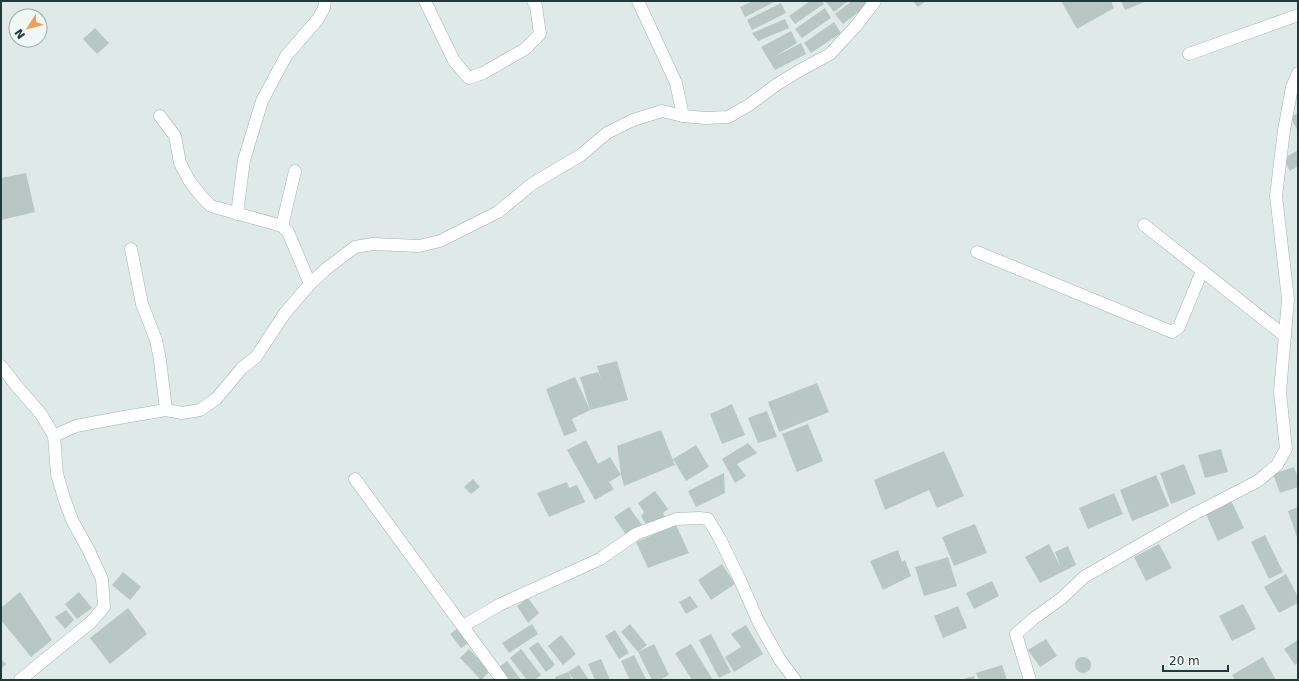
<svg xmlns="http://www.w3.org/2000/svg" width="1299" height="681" font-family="'DejaVu Sans',sans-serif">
  <rect width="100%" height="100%" fill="#dfeae8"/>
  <g fill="#b8c7c4">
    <polygon points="753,1 776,1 745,17 740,7"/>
    <polygon points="810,1 822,1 824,4 795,24 789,16"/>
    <polygon points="825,1 848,1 834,12"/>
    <polygon points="852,1 868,1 870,3 843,24 835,14"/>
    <polygon points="913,1 926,1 918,7"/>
    <polygon points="1061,1 1111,1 1114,8 1077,29"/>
    <polygon points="1121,1 1147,1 1125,10"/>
    <polygon points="781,3 786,13 752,30 747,20"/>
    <polygon points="825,8 831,18 802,38 795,29"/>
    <polygon points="785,19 789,28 758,41 752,33"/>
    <polygon points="834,22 841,33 811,53 804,43"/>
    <polygon points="95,28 109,43 97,54 83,39"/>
    <polygon points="791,31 797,43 774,57 801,43 806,54 775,70 761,47"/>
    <polygon points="1298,113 1298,131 1290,117"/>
    <polygon points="1298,150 1298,166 1290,171 1283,159"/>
    <polygon points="26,173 35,212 1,220 1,178"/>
    <polygon points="617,361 628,400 590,410 580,377 598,372 601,379 597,366"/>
    <polygon points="575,377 590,410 572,419 577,431 564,436 546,389"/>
    <polygon points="817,383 829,412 779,432 768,402"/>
    <polygon points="732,404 745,435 722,444 710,414"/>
    <polygon points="767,411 777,437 758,443 748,418"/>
    <polygon points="808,424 823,461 797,472 782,434"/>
    <polygon points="661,430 675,465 624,486 621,475 609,482 614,489 595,500 567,450 586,440 598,464 610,457 621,475 617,446"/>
    <polygon points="748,443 757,453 737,464 746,476 735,483 722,459"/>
    <polygon points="696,445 709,467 686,481 673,459"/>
    <polygon points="1221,449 1228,472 1205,478 1198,455"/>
    <polygon points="944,451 964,496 937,508 929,490 885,510 874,480"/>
    <polygon points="1184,464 1196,494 1171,504 1160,473"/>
    <polygon points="1294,467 1298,478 1298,487 1280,493 1273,474"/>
    <polygon points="724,473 725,493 696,507 688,491"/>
    <polygon points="1156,475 1169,506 1132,521 1120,490"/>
    <polygon points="473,479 480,487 471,494 464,487"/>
    <polygon points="567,482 569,488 577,485 585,502 549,517 537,493"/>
    <polygon points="655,491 668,509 663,513 666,518 649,529 641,516 644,512 638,503"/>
    <polygon points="1114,493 1123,514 1088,529 1079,508"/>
    <polygon points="1231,500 1244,528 1218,541 1205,512"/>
    <polygon points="629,507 642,525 626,535 614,517"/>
    <polygon points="1298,507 1298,540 1288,511"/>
    <polygon points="975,524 987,553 954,566 942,537"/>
    <polygon points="676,525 689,553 648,568 636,542"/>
    <polygon points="1265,535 1283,572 1269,579 1251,542"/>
    <polygon points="1049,544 1061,568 1055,552 1068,546 1076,565 1040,583 1025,557"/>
    <polygon points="1159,544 1172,568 1146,581 1134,557"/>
    <polygon points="898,550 902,562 905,560 911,576 883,590 870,561"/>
    <polygon points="948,557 957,586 924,596 915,567"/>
    <polygon points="722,564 735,584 711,600 698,580"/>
    <polygon points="123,572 141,587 130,600 112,585"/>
    <polygon points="1286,574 1298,597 1298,603 1279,613 1264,587"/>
    <polygon points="992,581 999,596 974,609 966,593"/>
    <polygon points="20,592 52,640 31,657 1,620 1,608"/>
    <polygon points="79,592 92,608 77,619 65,604"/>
    <polygon points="690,596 698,607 686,614 679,602"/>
    <polygon points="528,598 539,613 528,623 517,606"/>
    <polygon points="1243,604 1256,629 1232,641 1219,616"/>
    <polygon points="958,606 967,628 943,638 934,616"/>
    <polygon points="128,608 147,634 110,664 90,638"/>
    <polygon points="66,610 74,620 65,629 55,617"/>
    <polygon points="532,624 538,634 509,653 502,643"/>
    <polygon points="630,624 647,645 638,652 621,632"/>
    <polygon points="746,625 763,654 734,672 725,657 741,647 731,634"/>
    <polygon points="458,628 469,643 461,648 450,634"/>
    <polygon points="615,630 629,653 619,659 605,636"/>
    <polygon points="711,634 731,672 719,678 699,640"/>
    <polygon points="561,635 576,654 563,665 548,646"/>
    <polygon points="1046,639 1057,656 1040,667 1028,650"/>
    <polygon points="1298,640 1298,662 1295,665 1284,649"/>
    <polygon points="538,642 555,665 546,672 529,648"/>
    <polygon points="654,644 669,675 660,680 652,680 638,652"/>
    <polygon points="691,644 713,680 692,680 675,653"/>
    <polygon points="469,649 490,671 481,680 460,658"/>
    <polygon points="521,649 541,675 534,680 527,680 510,658"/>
    <polygon points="634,655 646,679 644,680 630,680 621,661"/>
    <polygon points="1263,657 1276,680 1235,680 1232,675"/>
    <circle cx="1083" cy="665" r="8"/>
    <polygon points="1,659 6,664 1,669"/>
    <polygon points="601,659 610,680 595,680 588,664"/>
    <polygon points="507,661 521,680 505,680 497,669"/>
    <polygon points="579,665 589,680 574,680 568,672"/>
    <polygon points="1002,665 1007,680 979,680 976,673"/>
    <polygon points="568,672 572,680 556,680 555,677"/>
    <polygon points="974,676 975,680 960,680"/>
  </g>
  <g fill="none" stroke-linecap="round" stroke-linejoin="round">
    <g stroke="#a2b1b0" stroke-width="13">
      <g id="minor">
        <polyline points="425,1 454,61 469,78 483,73 525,49 540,34 536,6 533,1"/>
        <polyline points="638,1 676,83 683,116"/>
        <polyline points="1189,54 1298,15"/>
        <polyline points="160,116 175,136 180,163 190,182 202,197 211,206 282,226 288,232 310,284"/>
        <polyline points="237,214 244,160 262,101 286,56 318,19 324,8 325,1"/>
        <polyline points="1144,225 1285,336"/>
        <polyline points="282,226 295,171"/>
        <polyline points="131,249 142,304 156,340 160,360 166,410"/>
        <polyline points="977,252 1172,332 1179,327 1202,271"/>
        <polyline points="1,366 15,384 41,414 54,436 57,474 64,498 72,520 89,551 102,579 104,607 91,622 20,680"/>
        <polyline points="54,436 76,426 124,417 166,410 182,413 200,410 216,399 242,368 256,357 285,313 310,284 326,269 355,247 373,244 419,246 440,241 498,212 532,184 581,155 607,133 633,120 662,111 683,116 706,118 728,117 749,105 776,85 797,72 830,54 856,26 875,1"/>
        <polyline points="355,479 502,680"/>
        <polyline points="463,626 499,605 600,559 636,534 676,519 699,518 708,519 720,539 740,580 759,623 780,660 795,680"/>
        <polyline points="1030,680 1016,634 1033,619 1062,598 1084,577 1194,514 1258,481 1277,465 1286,449 1280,392 1288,299 1276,196 1284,130 1292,87 1298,73"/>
      </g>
    </g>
    <use href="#minor" stroke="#fff" stroke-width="12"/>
  </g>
  <rect width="1299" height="681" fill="none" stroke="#213938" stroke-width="4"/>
  <g transform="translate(28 28) rotate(234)"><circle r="19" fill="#f0f7f5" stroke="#9daba9"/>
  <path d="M0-3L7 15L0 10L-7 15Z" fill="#eba15d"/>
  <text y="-6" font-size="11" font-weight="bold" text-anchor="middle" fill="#213938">N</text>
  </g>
  <path d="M1163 665v6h65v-6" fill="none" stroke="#213938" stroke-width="2"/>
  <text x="1169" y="665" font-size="12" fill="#213938" stroke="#f0f7f5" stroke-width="3" paint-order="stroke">20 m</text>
</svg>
